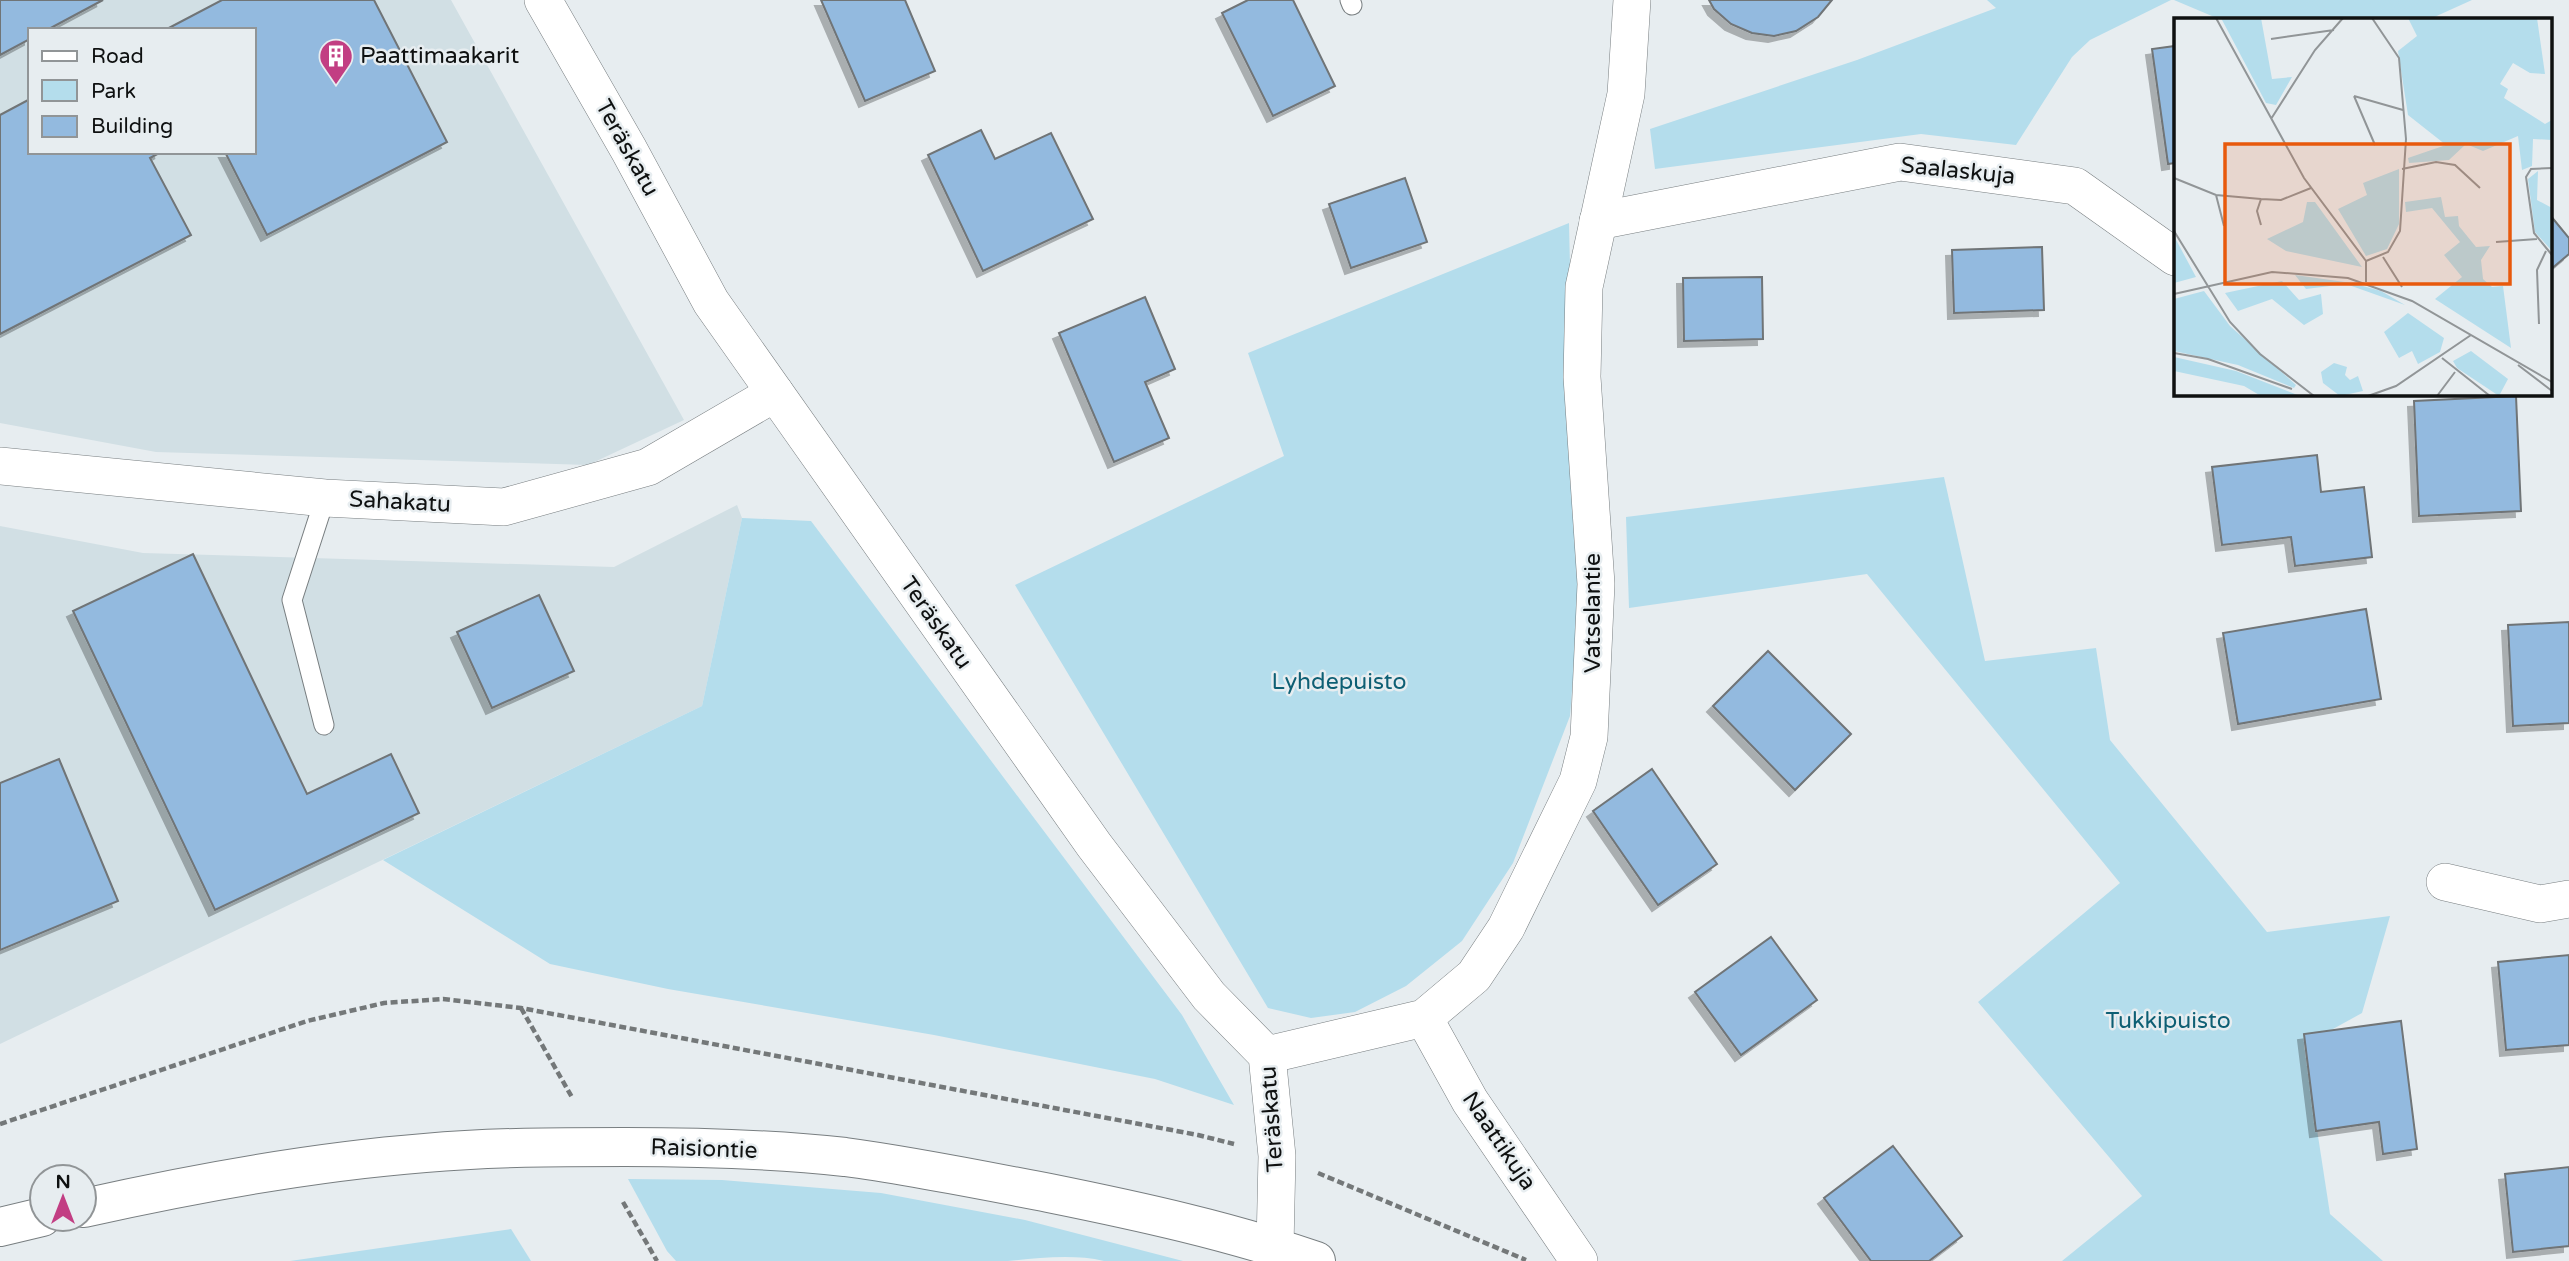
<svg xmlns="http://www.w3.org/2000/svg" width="2569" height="1261" font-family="'Varela Round',sans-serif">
  <defs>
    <filter id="shadow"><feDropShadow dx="-6" dy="6" stdDeviation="0" flood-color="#0004"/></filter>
  </defs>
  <rect width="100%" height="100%" fill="#e7edf0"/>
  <g fill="#d1dfe4" fill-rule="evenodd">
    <path d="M0,0H451L684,420L588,465L156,452L0,423ZM30,30H254V152H30Z"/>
    <polygon points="737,505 742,518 702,706 0,1044 0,526 143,553 614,567"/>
  </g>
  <g fill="#b4ddec">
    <polygon points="1987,0 2171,0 2090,40 2072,57 2016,145 1921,134 1655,169 1650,129 1857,60 1996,8"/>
    <polygon points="2174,0 2472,0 2430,19 2219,19"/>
    <polygon points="1569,223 1578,614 1570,716 1513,863 1462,941 1406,986 1355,1012 1311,1018 1268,1008 1015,585 1284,456 1248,353"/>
    <polygon points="1944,477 1985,661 2096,648 2110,740 2267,932 2390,916 2362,1013 2304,1045 2330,1214 2383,1261 2062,1261 2142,1196 1978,1002 2120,883 1867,574 1629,608 1626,517"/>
    <polygon points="742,518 811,521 1182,1015 1234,1105 1155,1079 934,1035 668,989 550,964 383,860 702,706"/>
    <path d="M628,1179L722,1180L881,1193L1025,1220L1183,1261H1104C1074,1254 1038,1258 1008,1261H676L667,1251Z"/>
    <polygon points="511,1229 531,1261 290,1261"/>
  </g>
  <g fill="#93badf" stroke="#707477" stroke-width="2" filter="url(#shadow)">
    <polygon points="0,0 103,0 47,30 30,30 30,39 0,55"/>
    <polygon points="222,0 374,0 447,142 267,235 225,152 254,152 254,30 165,30"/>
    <polygon points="821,0 905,0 935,71 865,101"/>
    <polygon points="1248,0 1293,0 1335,86 1273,116 1222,13"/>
    <polygon points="1709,0 1832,0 1818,17 1796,31 1774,36 1752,33 1731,24 1714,9"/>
    <polygon points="2175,46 2175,163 2168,164 2152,49"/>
    <polygon points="30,99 30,152 161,152 150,158 191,235 0,334 0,115"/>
    <polygon points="981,130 995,159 1051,133 1093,219 983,271 928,155"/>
    <polygon points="1405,178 1427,242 1351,268 1329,204"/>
    <polygon points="2550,215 2569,238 2569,254 2550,270"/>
    <polygon points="2042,247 2044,310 1954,313 1952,250"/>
    <polygon points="1762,277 1763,339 1684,341 1683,278"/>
    <polygon points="1145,297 1175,369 1145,382 1169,438 1114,462 1059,333"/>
    <polygon points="2516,396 2521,511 2419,516 2414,401"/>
    <polygon points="2317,455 2321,492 2364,487 2372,557 2295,566 2291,537 2222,545 2212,467"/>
    <polygon points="193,554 307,794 391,754 419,813 215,910 73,611"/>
    <polygon points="539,595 574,671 492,708 457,632"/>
    <polygon points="2366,609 2381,699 2238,724 2223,633"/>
    <polygon points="2569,622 2569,723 2513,726 2508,625"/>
    <polygon points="1768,651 1851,734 1795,790 1713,706"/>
    <polygon points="59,759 118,901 0,950 0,783"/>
    <polygon points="1652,769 1717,864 1658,905 1593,811"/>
    <polygon points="1771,937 1817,1000 1741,1055 1695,992"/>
    <polygon points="2569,955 2569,1045 2506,1050 2498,962"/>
    <polygon points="2401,1021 2417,1149 2383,1154 2379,1122 2316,1131 2304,1034"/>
    <polygon points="1893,1146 1962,1236 1929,1261 1871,1261 1824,1198"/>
    <polygon points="2569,1167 2569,1246 2513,1252 2505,1174"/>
  </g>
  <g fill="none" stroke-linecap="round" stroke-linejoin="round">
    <g stroke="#787e80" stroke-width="21">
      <g id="lane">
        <polyline points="1350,0 1352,5"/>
        <polyline points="324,725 292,600 325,498"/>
      </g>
    </g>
    <g stroke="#787e80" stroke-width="38">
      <g id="street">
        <polyline points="543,0 629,150 711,302 1094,845 1209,996 1267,1055 1277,1156 1275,1247"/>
        <polyline points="1598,221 1900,162 2075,186 2175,257"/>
        <polyline points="0,466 325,498 504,507 648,467 775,393"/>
        <polyline points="2445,882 2540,904 2569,899"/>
        <polyline points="1424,1018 1470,1101 1579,1261"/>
        <polyline points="1267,1055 1424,1018 1474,976 1506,928 1578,781 1589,737 1596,584 1582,377 1584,287 1626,94 1632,0"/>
      </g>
    </g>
    <g stroke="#787e80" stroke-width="40">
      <g id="secondary">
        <path d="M84,1208C196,1183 310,1162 425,1153C491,1147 558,1147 625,1147C698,1147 772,1149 845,1157C913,1166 981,1180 1049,1193C1138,1211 1230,1231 1316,1261"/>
        <polyline points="0,1227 42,1217"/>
      </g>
    </g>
    <g stroke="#747879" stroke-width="4.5" stroke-dasharray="7 3.5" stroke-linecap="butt">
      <polyline points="521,1008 573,1099"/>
      <polyline points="0,1124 307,1021 384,1003 443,999 521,1008 1198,1135 1234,1144"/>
      <polyline points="1318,1173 1526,1260"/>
      <polyline points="623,1202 657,1261"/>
    </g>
    <use href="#lane" stroke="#fff" stroke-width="19"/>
    <use href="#street" stroke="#fff" stroke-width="37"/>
    <use href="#secondary" stroke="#fff" stroke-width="38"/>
  </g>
  <defs>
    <g id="building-pin" transform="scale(1.75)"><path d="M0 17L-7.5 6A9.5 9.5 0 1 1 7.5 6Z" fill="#c23e83" stroke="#e7edf0"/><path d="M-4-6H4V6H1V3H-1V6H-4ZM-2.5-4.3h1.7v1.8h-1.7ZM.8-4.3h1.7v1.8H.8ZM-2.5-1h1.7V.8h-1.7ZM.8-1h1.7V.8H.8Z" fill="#fff"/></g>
  </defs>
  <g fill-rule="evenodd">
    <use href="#building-pin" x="336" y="56"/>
  </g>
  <g text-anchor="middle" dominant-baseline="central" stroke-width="5" stroke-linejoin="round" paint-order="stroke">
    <g font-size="23" fill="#0f1111" stroke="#e7edf0" text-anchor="start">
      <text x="360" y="56">Paattimaakarit</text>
    </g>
    <g font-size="23" fill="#0f1111" stroke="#e7edf0">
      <text transform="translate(627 148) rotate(61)">Teräskatu</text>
      <text transform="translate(1958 171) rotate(6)">Saalaskuja</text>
      <text transform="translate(400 502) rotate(3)">Sahakatu</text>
      <text transform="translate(1593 613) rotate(-90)">Vatselantie</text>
      <text transform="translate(936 623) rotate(55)">Teräskatu</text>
      <text transform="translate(1272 1119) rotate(-94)">Teräskatu</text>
      <text transform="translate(1499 1141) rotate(56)">Naattikuja</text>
      <text transform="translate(704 1149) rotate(2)">Raisiontie</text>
    </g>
    <g font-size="23" fill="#0e5f74" stroke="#e7edf0">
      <text x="1339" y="682">Lyhdepuisto</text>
      <text x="2168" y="1021">Tukkipuisto</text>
    </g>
  </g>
  <g transform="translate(2174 18)">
    <rect width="378" height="378" fill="#e7edf0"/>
    <path d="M47,0H87L98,61L118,59L102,87L92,85ZM234,0H363L371,56L356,55L339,45L326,66L334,71L330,80L371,106L378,102V122L359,121L358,148L348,152L344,118L309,133L292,126L275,142L235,145L234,140L272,127L234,97L224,33L243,18ZM225,151V206L213,231L192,238L164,191L193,177L189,165ZM364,153L363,182L378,190V233L361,214L354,161ZM267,179L271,199L284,198L285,208L302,229L316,228L307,242L309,261L318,269L329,268L337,330L261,281L288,259L270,237L286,224L258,190L232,194L231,184ZM133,184H141L188,249L112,233L93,221L129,204ZM0,218L22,259L0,265ZM121,257L178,265L207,273L231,287L172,266L132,271ZM108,263L125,282L147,276L149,296L130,307L98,281L64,293L51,275ZM30,273L56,308L122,367L120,370L64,347L0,333V281ZM234,295L270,320L266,334L244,346L238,333L225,340L210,314ZM297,333L334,361L325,378L283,350L279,343ZM0,339L62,353L126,378H87L70,368L0,353ZM160,345L173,349L171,357L176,362L184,358L189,373L166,378L149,365L147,354Z" fill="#b4ddec"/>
    <path fill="none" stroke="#919597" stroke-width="2" d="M42,0L130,160L192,243V264M97,21L160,12M180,78L201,127M180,78L229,92M97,101L141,32L169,0M378,150L357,151L352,159L360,215L378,237M228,151L262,144L281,147L306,170M0,160L42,177L87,181L107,182L137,170M42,177L50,208M87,207L83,193L87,181M0,213L56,304L86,336L140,378M322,224L363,221M209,239L228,269M192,243L214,234L226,213L232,121L225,40L198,0M0,276L98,254L174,260L238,283L378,364M365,306L363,252L372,233M0,335L34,341L118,371M268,340L316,378M344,347L378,373M194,378L222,368L297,317M263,378L281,354"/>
    <path fill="#e8590c" fill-opacity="0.15" stroke="#e8590c" stroke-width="3.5" d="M51,126H336V266H51Z"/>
    <rect width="378" height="378" fill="none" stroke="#0f1111" stroke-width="3.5"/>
  </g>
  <rect x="28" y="28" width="228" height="126" fill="#e7edf0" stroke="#919597" stroke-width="2"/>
  <rect x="42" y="51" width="35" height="10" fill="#ffffff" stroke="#919597" stroke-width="2"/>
  <text x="91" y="63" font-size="21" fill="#0f1111">Road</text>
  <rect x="42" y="80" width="35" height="21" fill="#b4ddec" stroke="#919597" stroke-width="2"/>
  <text x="91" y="98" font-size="21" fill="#0f1111">Park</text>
  <rect x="42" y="116" width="35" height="21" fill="#93badf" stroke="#919597" stroke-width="2"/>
  <text x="91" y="133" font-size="21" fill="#0f1111">Building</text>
  <g transform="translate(63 1198)"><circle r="33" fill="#e7edf0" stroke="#919597" stroke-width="2"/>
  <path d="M0-5L12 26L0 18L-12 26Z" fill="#c23e83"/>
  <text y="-10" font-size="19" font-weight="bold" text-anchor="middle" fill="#0f1111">N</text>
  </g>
</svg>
